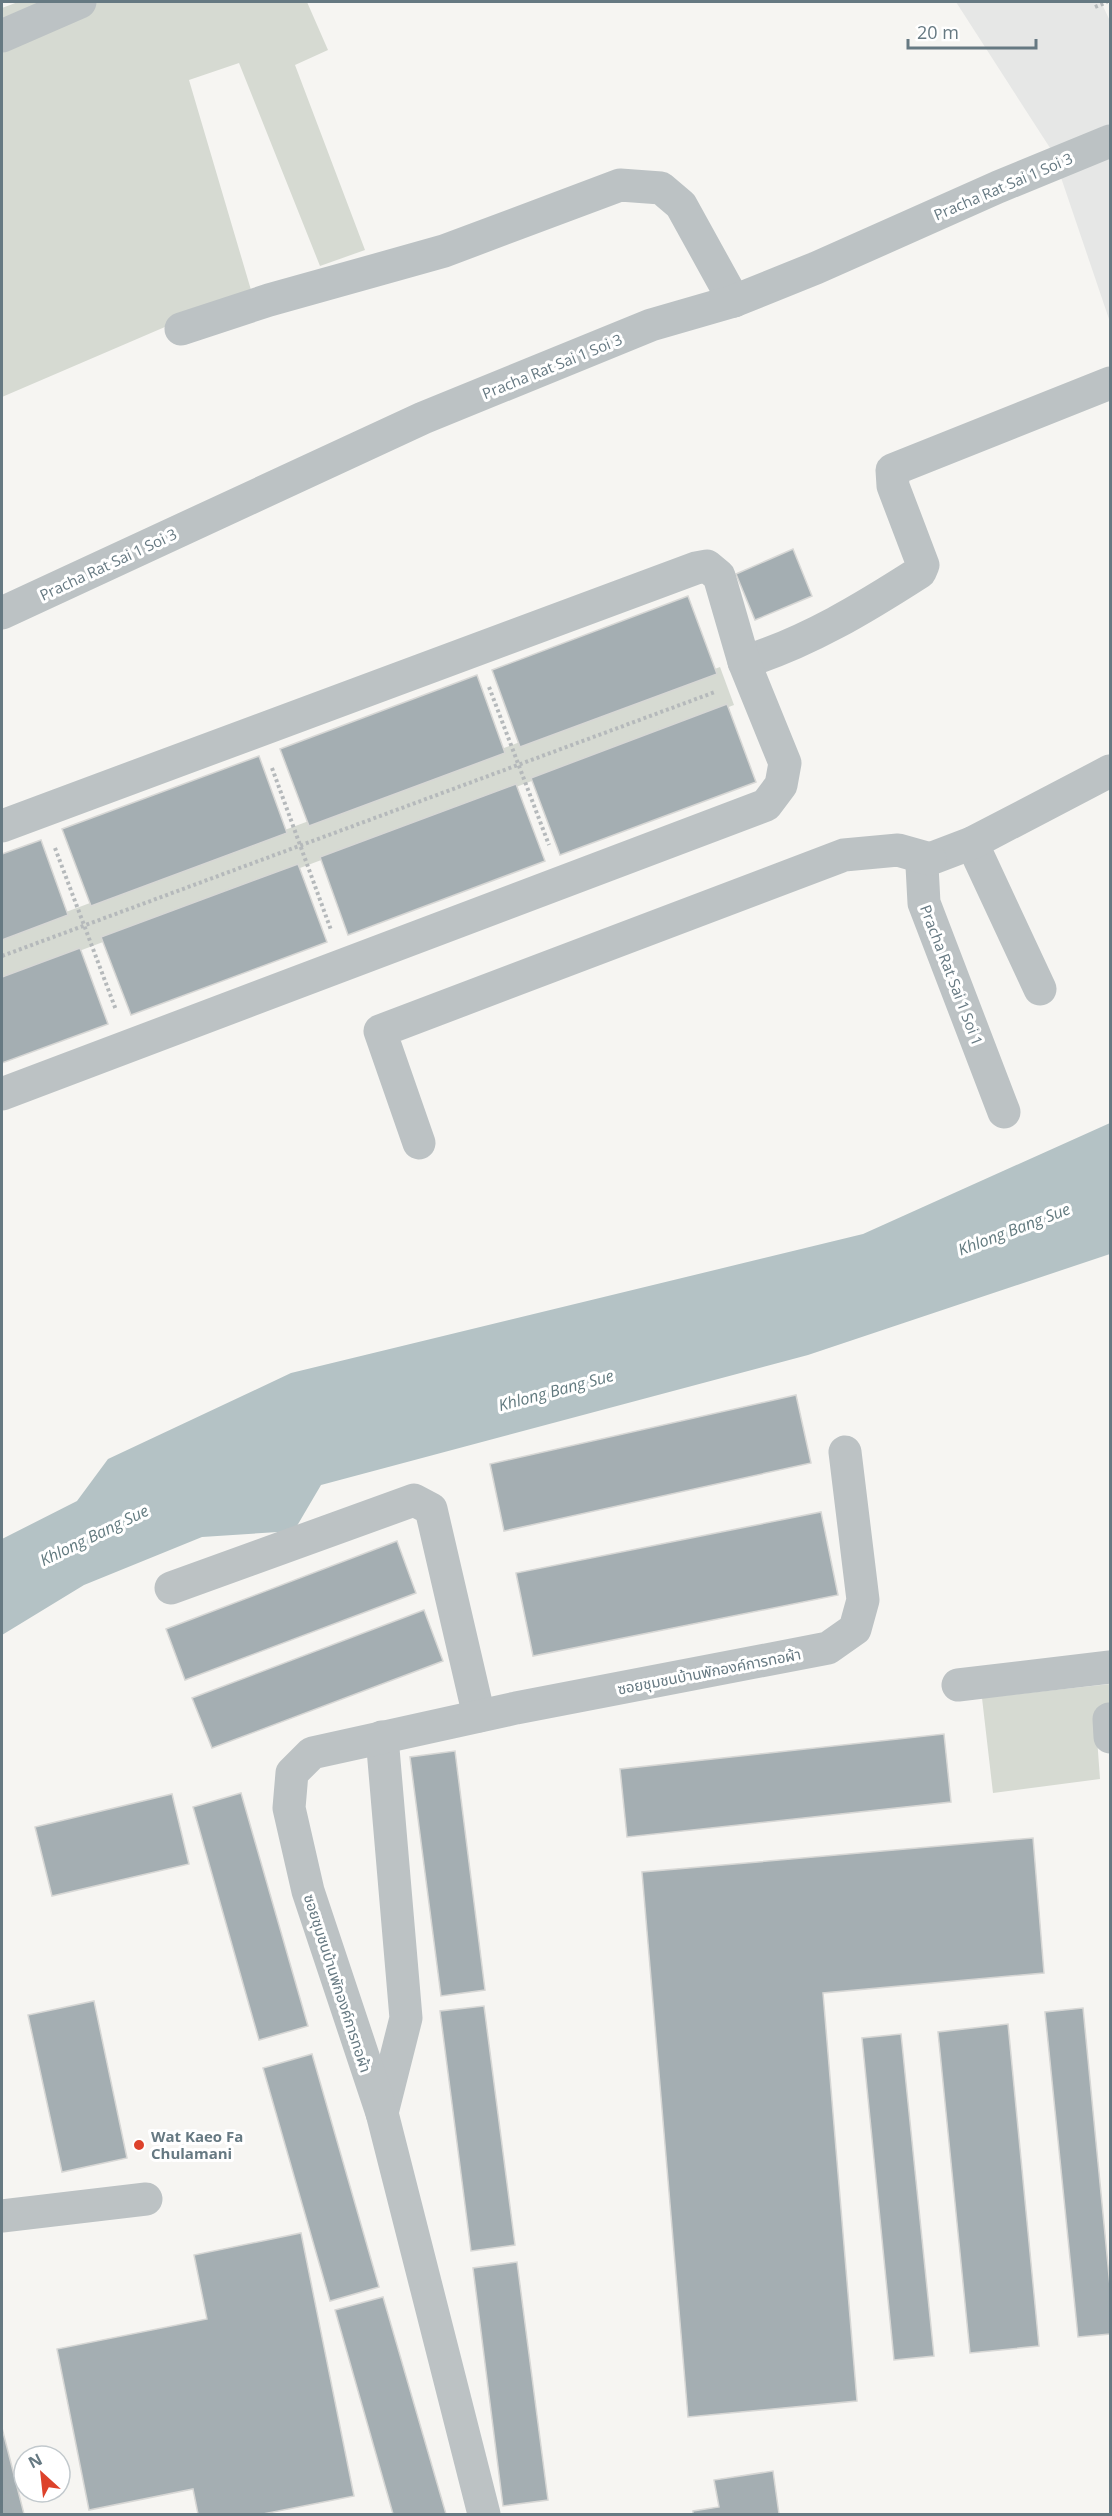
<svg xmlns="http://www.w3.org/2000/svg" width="1112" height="2516" font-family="'Open Sans','Noto Sans Thai',sans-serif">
  <rect width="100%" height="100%" fill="#f6f5f2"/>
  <polygon fill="#e6e7e6" points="956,2 1101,2 1110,21 1110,322 1052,151"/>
  <g fill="#d6dad2">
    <polygon points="18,2 307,2 328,50 295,65 365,250 320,266 239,63 189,80 251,290 2,397 2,8"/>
    <polygon points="720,667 734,705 2,980 2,936"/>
    <polygon points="1110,1684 1110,1708 1095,1710 1100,1779 993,1793 982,1698"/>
  </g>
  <polygon fill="#b4c2c5" points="1110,1123 1110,1254 808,1355 321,1485 294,1531 202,1537 84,1585 2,1635 2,1539 77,1501 108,1459 291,1373 863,1234"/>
  <g fill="#a4aeb2" stroke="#d7d7d5" stroke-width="1.5">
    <polygon points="793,549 812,596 755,620 736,574"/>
    <polygon points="688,596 717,674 520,747 492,670"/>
    <polygon points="477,675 505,753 309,826 280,749"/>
    <polygon points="727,704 756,782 560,855 531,778"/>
    <polygon points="259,756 287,833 91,906 62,829"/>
    <polygon points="516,784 545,861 348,935 320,857"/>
    <polygon points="41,840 68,915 2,940 2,854"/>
    <polygon points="298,864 327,942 131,1015 101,937"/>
    <polygon points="80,948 108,1024 2,1063 2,977"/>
    <polygon points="796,1395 811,1463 504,1531 490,1464"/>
    <polygon points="821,1512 838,1595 533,1656 516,1573"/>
    <polygon points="397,1541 416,1593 185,1680 166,1629"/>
    <polygon points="424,1610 443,1661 212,1748 192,1698"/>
    <polygon points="944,1734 951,1802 627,1837 620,1769"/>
    <polygon points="455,1751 485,1990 441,1996 410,1757"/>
    <polygon points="241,1793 308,2026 259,2040 193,1807"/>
    <polygon points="172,1794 189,1864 52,1896 35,1827"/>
    <polygon points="1033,1838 1044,1973 823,1993 857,2401 688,2417 642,1872"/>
    <polygon points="94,2001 127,2158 62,2172 28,2015"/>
    <polygon points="484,2006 515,2245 471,2251 440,2011"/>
    <polygon points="1083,2008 1110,2286 1110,2334 1078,2337 1045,2012"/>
    <polygon points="1008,2024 1039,2346 970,2353 938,2032"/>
    <polygon points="901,2034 934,2356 894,2360 862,2038"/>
    <polygon points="312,2054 379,2287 330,2301 263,2068"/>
    <polygon points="301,2233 354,2496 263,2514 198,2514 193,2489 89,2510 57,2349 207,2319 194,2255"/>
    <polygon points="517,2262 548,2500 503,2506 473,2268"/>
    <polygon points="383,2297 446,2514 393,2514 335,2310"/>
    <polygon points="2,2428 24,2514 2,2514"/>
    <polygon points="773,2471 779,2514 693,2514 693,2511 719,2507 714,2480"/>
  </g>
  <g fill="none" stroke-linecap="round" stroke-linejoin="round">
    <g stroke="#b5b9bb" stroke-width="4" stroke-dasharray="3 3" stroke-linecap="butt">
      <polyline points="1095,7 1107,2"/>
      <polyline points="489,687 549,845"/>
      <polyline points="272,768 331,930"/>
      <polyline points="55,848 116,1010"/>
      <polyline points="2,956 715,692"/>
    </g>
    <g stroke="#bcc2c4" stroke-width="33">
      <polyline points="2,36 80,2"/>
      <polyline points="181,329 269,300 444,251 620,185 661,188 681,205 734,301"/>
      <polyline points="2,613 423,418 651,325 734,301 816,268 998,187 1110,141"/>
      <path d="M744,662C808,642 864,608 920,572L923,565L893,486L892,470L1110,383"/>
      <polyline points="2,826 696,568 707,566 719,576 744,662 785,763 781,785 766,805 2,1094"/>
      <polyline points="972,843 1040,989"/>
      <polyline points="1004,1112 924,903 922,866 930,859 972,843 1110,771"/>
      <polyline points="419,1143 380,1031 844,855 898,850 930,859"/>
      <polyline points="171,1588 414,1500 431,1509 479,1716"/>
      <polyline points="958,1685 1110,1667"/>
      <polyline points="1109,1719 1110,1737"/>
      <polyline points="382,2113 406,2018 382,1737"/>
      <polyline points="2,2216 146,2199"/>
      <polyline points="484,2514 382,2113 308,1891 289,1808 292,1773 312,1753 516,1708 828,1648 855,1629 863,1600 845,1452"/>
    </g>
  </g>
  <circle fill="#dd422b" stroke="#fff" stroke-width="2" cx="139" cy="2145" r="6"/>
  <g text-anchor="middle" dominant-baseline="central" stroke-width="6" stroke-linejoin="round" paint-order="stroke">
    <g font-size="15" fill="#667982" stroke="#fff">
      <text transform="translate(1003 186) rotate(-23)">Pracha Rat Sai 1 Soi 3</text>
      <text transform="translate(552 366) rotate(-22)">Pracha Rat Sai 1 Soi 3</text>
      <text transform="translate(108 564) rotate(-25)">Pracha Rat Sai 1 Soi 3</text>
      <text transform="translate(952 975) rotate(69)">Pracha Rat Sai 1 Soi 1</text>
      <text transform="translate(709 1671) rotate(-11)">ซอยชุมชนบ้านพักองค์การทอผ้า</text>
      <text transform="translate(338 1983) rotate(72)">ซอยชุมชนบ้านพักองค์การทอผ้า</text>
    </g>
    <g font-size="15" font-weight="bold" fill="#667982" stroke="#fff" text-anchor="start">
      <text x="151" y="2136">Wat Kaeo Fa<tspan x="151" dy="17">Chulamani</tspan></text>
    </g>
    <g font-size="16" font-style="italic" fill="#627a7f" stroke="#fff">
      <text transform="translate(1014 1229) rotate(-21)">Khlong Bang Sue</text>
      <text transform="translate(556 1390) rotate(-15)">Khlong Bang Sue</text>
      <text transform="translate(94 1535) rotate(-26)">Khlong Bang Sue</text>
    </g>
  </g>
  <rect width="1112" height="2516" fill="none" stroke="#667982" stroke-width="6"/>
  <g transform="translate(42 2474) rotate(333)"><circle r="28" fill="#ffffff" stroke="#c2c9cd" stroke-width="1.5"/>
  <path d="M0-4.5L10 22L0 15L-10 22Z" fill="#dd422b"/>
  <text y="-9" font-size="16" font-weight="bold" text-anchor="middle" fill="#667982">N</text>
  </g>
  <path d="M908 39v9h128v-9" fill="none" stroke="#667982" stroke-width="3"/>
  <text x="917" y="39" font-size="18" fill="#667982" stroke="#ffffff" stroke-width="4.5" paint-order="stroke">20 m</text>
</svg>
